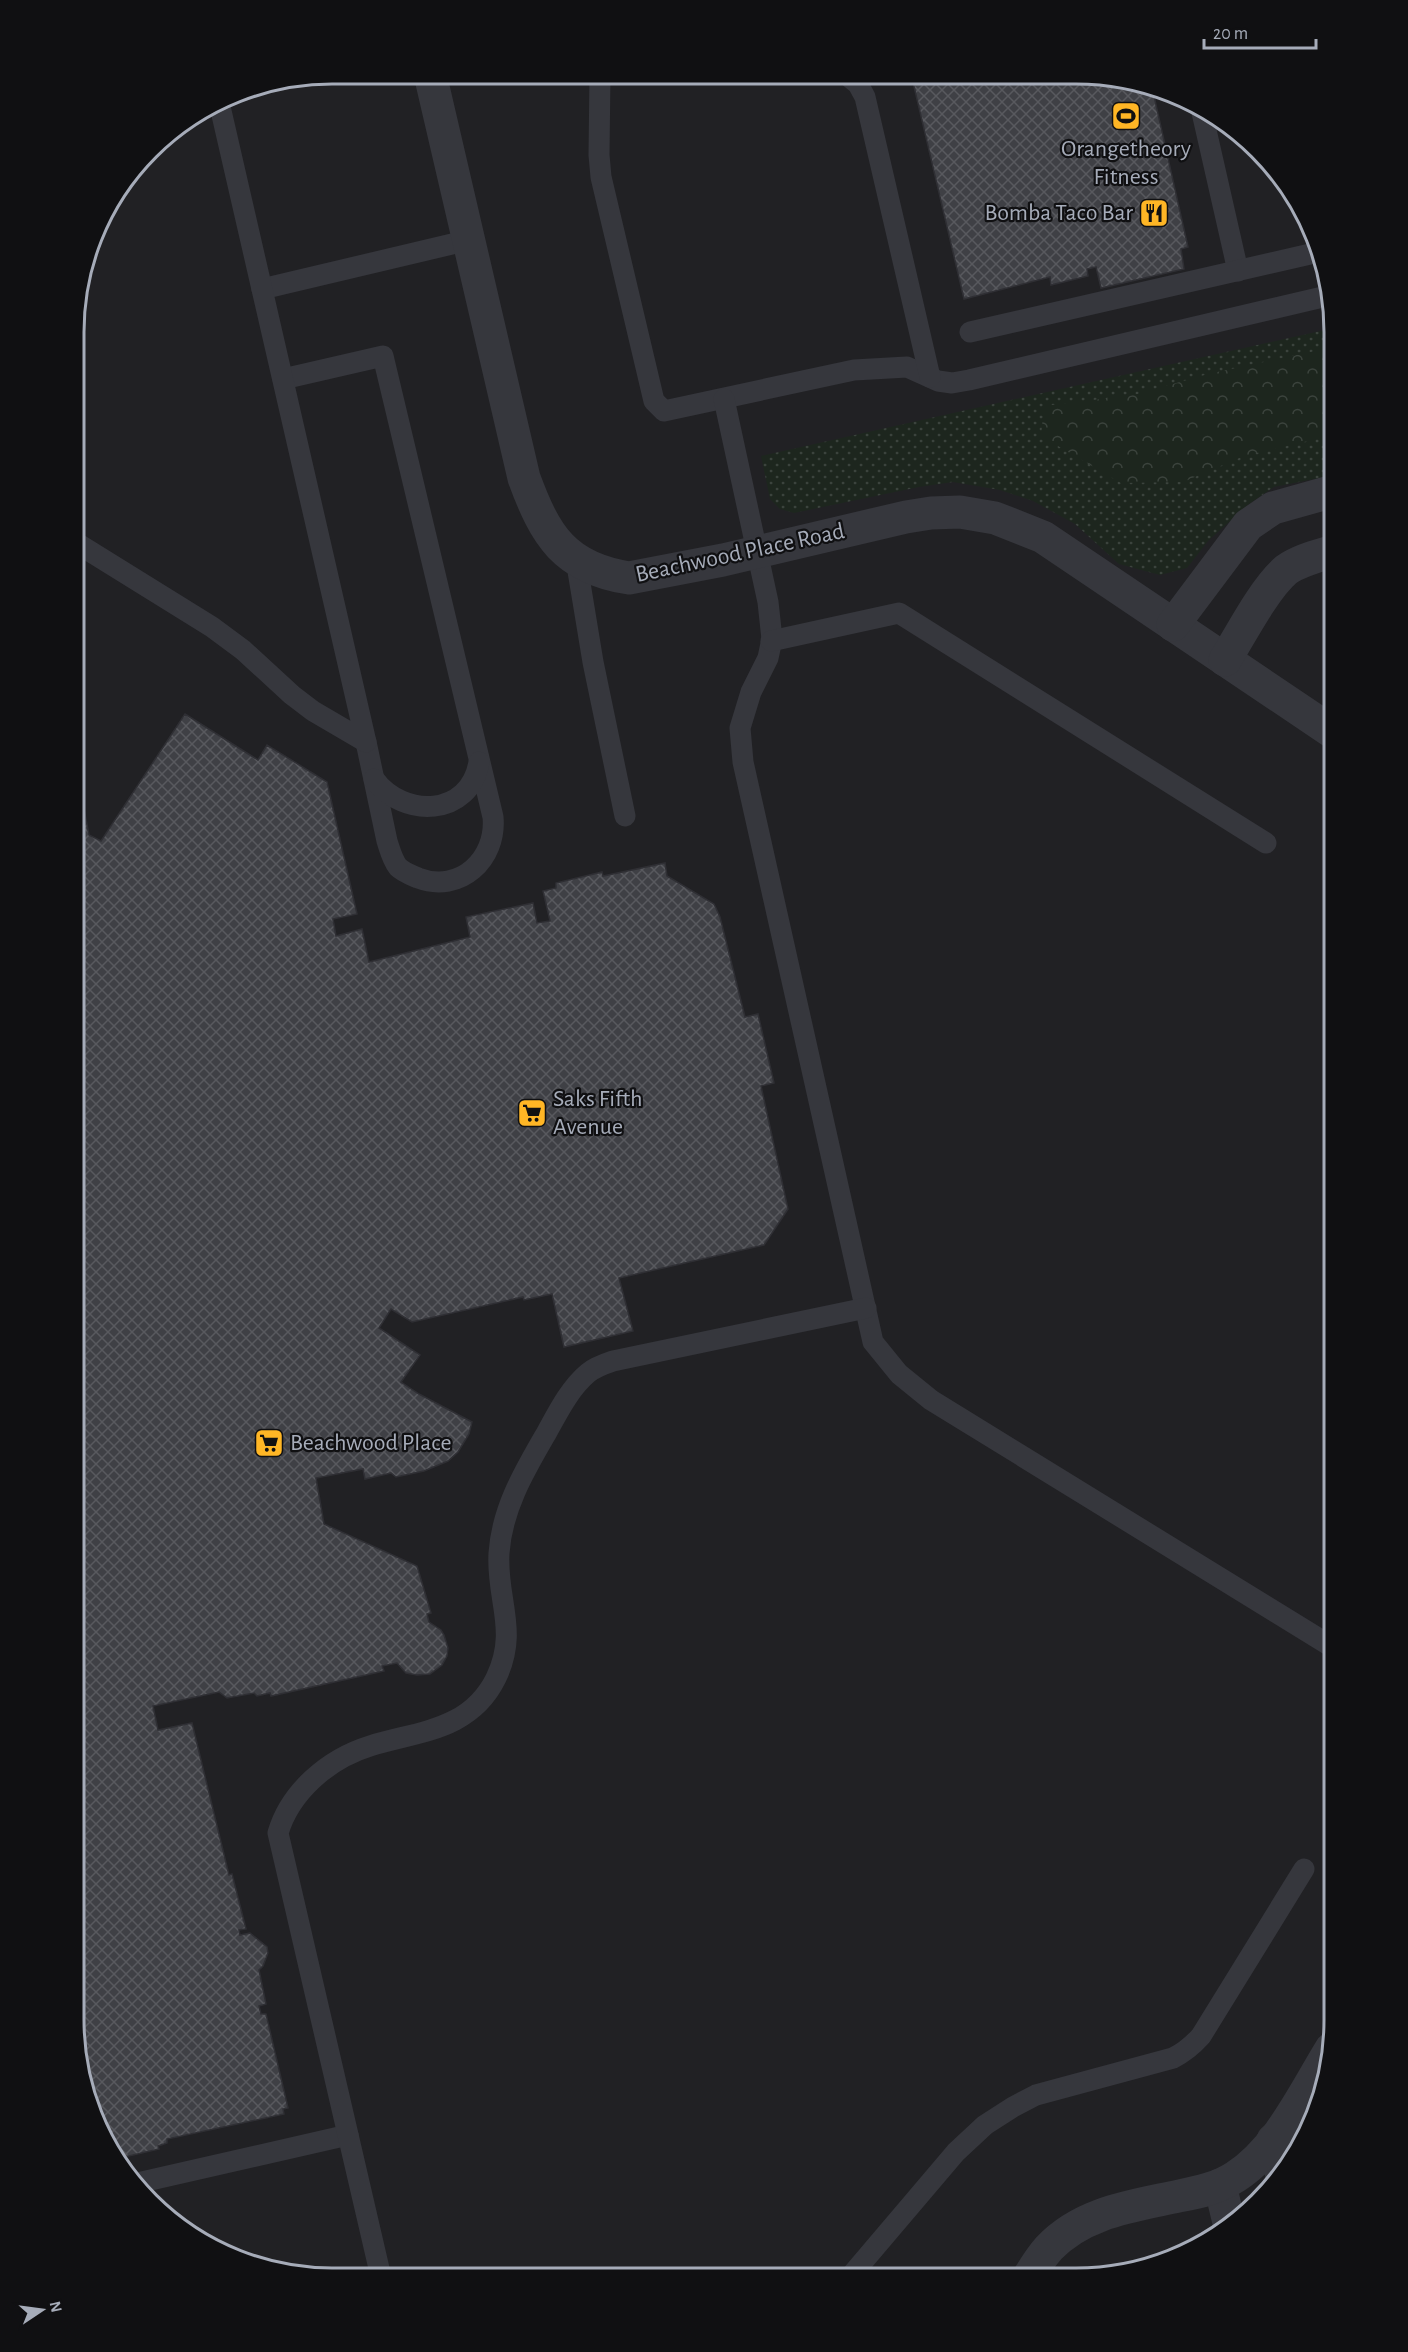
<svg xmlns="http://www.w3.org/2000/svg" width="1408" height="2352" font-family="'Alegreya Sans',sans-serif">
  <defs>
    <pattern id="grass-dots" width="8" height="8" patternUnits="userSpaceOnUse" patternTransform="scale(1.5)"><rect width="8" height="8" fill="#1d261e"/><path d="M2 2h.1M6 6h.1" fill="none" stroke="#3b433d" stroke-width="1.8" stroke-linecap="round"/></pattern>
    <pattern id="forest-crowns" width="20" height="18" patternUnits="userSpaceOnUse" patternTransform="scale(1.5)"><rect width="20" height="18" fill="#1d261e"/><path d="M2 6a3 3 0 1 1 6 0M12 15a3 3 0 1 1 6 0" fill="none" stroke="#3b433d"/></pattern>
    <pattern id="building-cross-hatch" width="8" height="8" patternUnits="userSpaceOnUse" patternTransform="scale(1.5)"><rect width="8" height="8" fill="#3f4045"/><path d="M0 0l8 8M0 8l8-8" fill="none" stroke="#58595e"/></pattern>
  </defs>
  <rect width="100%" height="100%" fill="#151517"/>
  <polygon fill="#212124" points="332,74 1110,76 1175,93 1234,127 1281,175 1315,233 1334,332 1334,2037 1315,2119 1281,2177 1234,2225 1175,2259 1076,2278 299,2276 233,2259 174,2225 127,2177 93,2119 74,2020 76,299 100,217 161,138 233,93"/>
  <polygon fill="url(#grass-dots)" points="1334,328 1334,475 1274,487 1249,504 1208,541 1187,568 1160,575 1119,564 1075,524 1033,501 1000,490 953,482 919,487 794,513 780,509 770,499 761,456"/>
  <polygon fill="url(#forest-crowns)" points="1334,347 1334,435 1244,456 1183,482 1121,483 1041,436 1044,406 1134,395 1208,374"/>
  <g fill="url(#building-cross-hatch)" stroke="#2f2f34" stroke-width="1.5">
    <polygon points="907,75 1110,76 1152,87 1188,247 1181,249 1184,269 1101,288 1096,267 1087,269 1088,276 1051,285 1050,277 964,299 912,78"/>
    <polygon points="185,714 258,760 267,745 327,782 357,914 333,919 336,936 362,929 369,962 470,937 466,917 533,903 537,923 550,921 543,891 556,888 556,883 602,872 603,876 665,863 667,876 714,904 720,917 745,1017 758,1014 774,1083 761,1086 788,1209 764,1245 619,1278 633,1331 564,1347 552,1294 524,1300 523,1297 412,1322 391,1309 379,1328 420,1355 401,1382 419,1394 472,1422 469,1434 458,1452 448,1461 424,1471 396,1477 391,1473 365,1479 363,1469 316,1478 324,1524 417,1566 431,1613 427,1614 429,1622 441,1630 444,1635 448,1648 447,1656 442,1665 430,1674 417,1675 406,1673 397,1663 382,1666 384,1671 271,1696 270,1693 257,1696 254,1693 227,1698 219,1692 153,1706 158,1730 192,1723 229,1875 232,1874 246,1929 239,1930 240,1935 250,1933 267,1947 268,1953 263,1966 259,1970 266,2004 259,2006 261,2014 266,2014 288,2108 283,2109 284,2114 167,2139 167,2143 158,2146 159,2149 116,2159 93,2119 74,2020 75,799 83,804 89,835 101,841"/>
  </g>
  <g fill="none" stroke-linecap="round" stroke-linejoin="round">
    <g stroke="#36373d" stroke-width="21">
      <polyline points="600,74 599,155 601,177 654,401 664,411 854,370 907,367 938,381 952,383 969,380 1327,296"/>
      <polyline points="847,75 858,84 865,97 930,377"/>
      <polyline points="1201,108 1238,271"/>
      <polyline points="262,289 469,240"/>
      <polyline points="970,332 1319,252"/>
      <path d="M283,379L383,356L493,817C497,859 460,894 418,878C411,875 403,872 398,867C392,859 390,850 387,841L366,742"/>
      <polyline points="724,399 768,602 772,639 768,658 751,692 740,728 743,762 873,1342 899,1374 931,1400 1334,1648"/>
      <polyline points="75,542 212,627 243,650 292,695 313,711 366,742 219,102"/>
      <polyline points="576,559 593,662 625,816"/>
      <polyline points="771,641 899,613 1266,843"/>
      <path d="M374,779C403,819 470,817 479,762"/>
      <polyline points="133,2184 348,2135"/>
      <path d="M381,2277L278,1833C290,1792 328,1759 370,1746C418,1731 470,1731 496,1678C519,1631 496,1599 499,1553C502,1508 525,1470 547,1432C558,1412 570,1388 588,1373C595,1367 604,1364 613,1361L866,1308"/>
      <path d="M849,2278L956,2152L985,2125L1013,2107L1036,2095L1173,2058C1185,2052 1192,2046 1201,2036L1304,1869"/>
    </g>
    <g stroke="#36373d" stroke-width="33">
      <path d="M430,74L524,478C545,535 564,568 629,578L723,560L906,517L931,513L960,512L995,518L1043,537L1334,733"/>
      <polyline points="1173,625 1248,525 1273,508 1334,491"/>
      <path d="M1225,660C1241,634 1264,589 1286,570C1300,560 1318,556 1334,551"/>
      <polyline points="1273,2140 1282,2176"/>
      <polyline points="1220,2185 1230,2227"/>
      <path d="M1028,2278C1034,2268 1041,2257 1049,2248C1083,2212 1133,2206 1179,2196C1199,2192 1218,2188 1235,2177C1278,2150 1305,2091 1331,2049"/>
    </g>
  </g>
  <defs>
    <g id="stadium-square" transform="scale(1.5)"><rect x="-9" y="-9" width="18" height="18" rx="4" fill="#ffb625" stroke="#101012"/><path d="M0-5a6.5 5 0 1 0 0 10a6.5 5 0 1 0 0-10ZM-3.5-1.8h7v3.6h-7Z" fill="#111"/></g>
    <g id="restaurant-square" transform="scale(1.5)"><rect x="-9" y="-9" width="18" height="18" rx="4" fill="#ffb625" stroke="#101012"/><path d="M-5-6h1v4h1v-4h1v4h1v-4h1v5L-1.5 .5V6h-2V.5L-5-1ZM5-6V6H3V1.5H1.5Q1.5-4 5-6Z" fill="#111"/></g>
    <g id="supermarket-square" transform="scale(1.5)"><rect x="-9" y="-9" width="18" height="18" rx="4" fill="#ffb625" stroke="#101012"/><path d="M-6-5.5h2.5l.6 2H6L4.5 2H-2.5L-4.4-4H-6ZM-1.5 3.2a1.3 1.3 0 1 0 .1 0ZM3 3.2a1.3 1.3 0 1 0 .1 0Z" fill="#111"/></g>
  </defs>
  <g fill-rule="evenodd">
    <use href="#stadium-square" x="1126" y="116"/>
    <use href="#restaurant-square" x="1154" y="213"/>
    <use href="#supermarket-square" x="532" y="1113"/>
    <use href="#supermarket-square" x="269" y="1443"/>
  </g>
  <g text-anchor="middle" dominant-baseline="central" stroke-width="4.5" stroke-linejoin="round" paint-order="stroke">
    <g font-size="24" fill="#a6acb9" stroke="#101012" text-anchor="start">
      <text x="1126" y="149" text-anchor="middle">Orangetheory<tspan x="1126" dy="28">Fitness</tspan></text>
      <text x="1133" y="213" text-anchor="end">Bomba Taco Bar</text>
      <text x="553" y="1099">Saks Fifth<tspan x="553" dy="28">Avenue</tspan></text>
      <text x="290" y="1443">Beachwood Place</text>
    </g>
    <g font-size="24" fill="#a6acb9" stroke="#101012">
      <text transform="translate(740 553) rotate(-12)">Beachwood Place Road</text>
    </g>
  </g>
  <path d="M0 0H1408V2352H0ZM332 84H1076A248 248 0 0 1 1324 332V2020A248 248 0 0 1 1076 2268H332A248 248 0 0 1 84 2020V332A248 248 0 0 1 332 84Z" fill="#101012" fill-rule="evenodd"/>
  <path fill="none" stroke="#a6acb9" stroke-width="3" d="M332 84H1076A248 248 0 0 1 1324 332V2020A248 248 0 0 1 1076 2268H332A248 248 0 0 1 84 2020V332A248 248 0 0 1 332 84Z"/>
  <g transform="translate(42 2310) rotate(77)" stroke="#101012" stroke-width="4.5" paint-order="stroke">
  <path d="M0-4.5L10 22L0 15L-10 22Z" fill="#a6acb9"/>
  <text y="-9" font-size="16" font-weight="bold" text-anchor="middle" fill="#a6acb9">N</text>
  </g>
  <path d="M1204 39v9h112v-9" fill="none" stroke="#a6acb9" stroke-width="3"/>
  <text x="1213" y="39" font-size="18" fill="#a6acb9" stroke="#101012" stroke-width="4.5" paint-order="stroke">20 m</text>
</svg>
